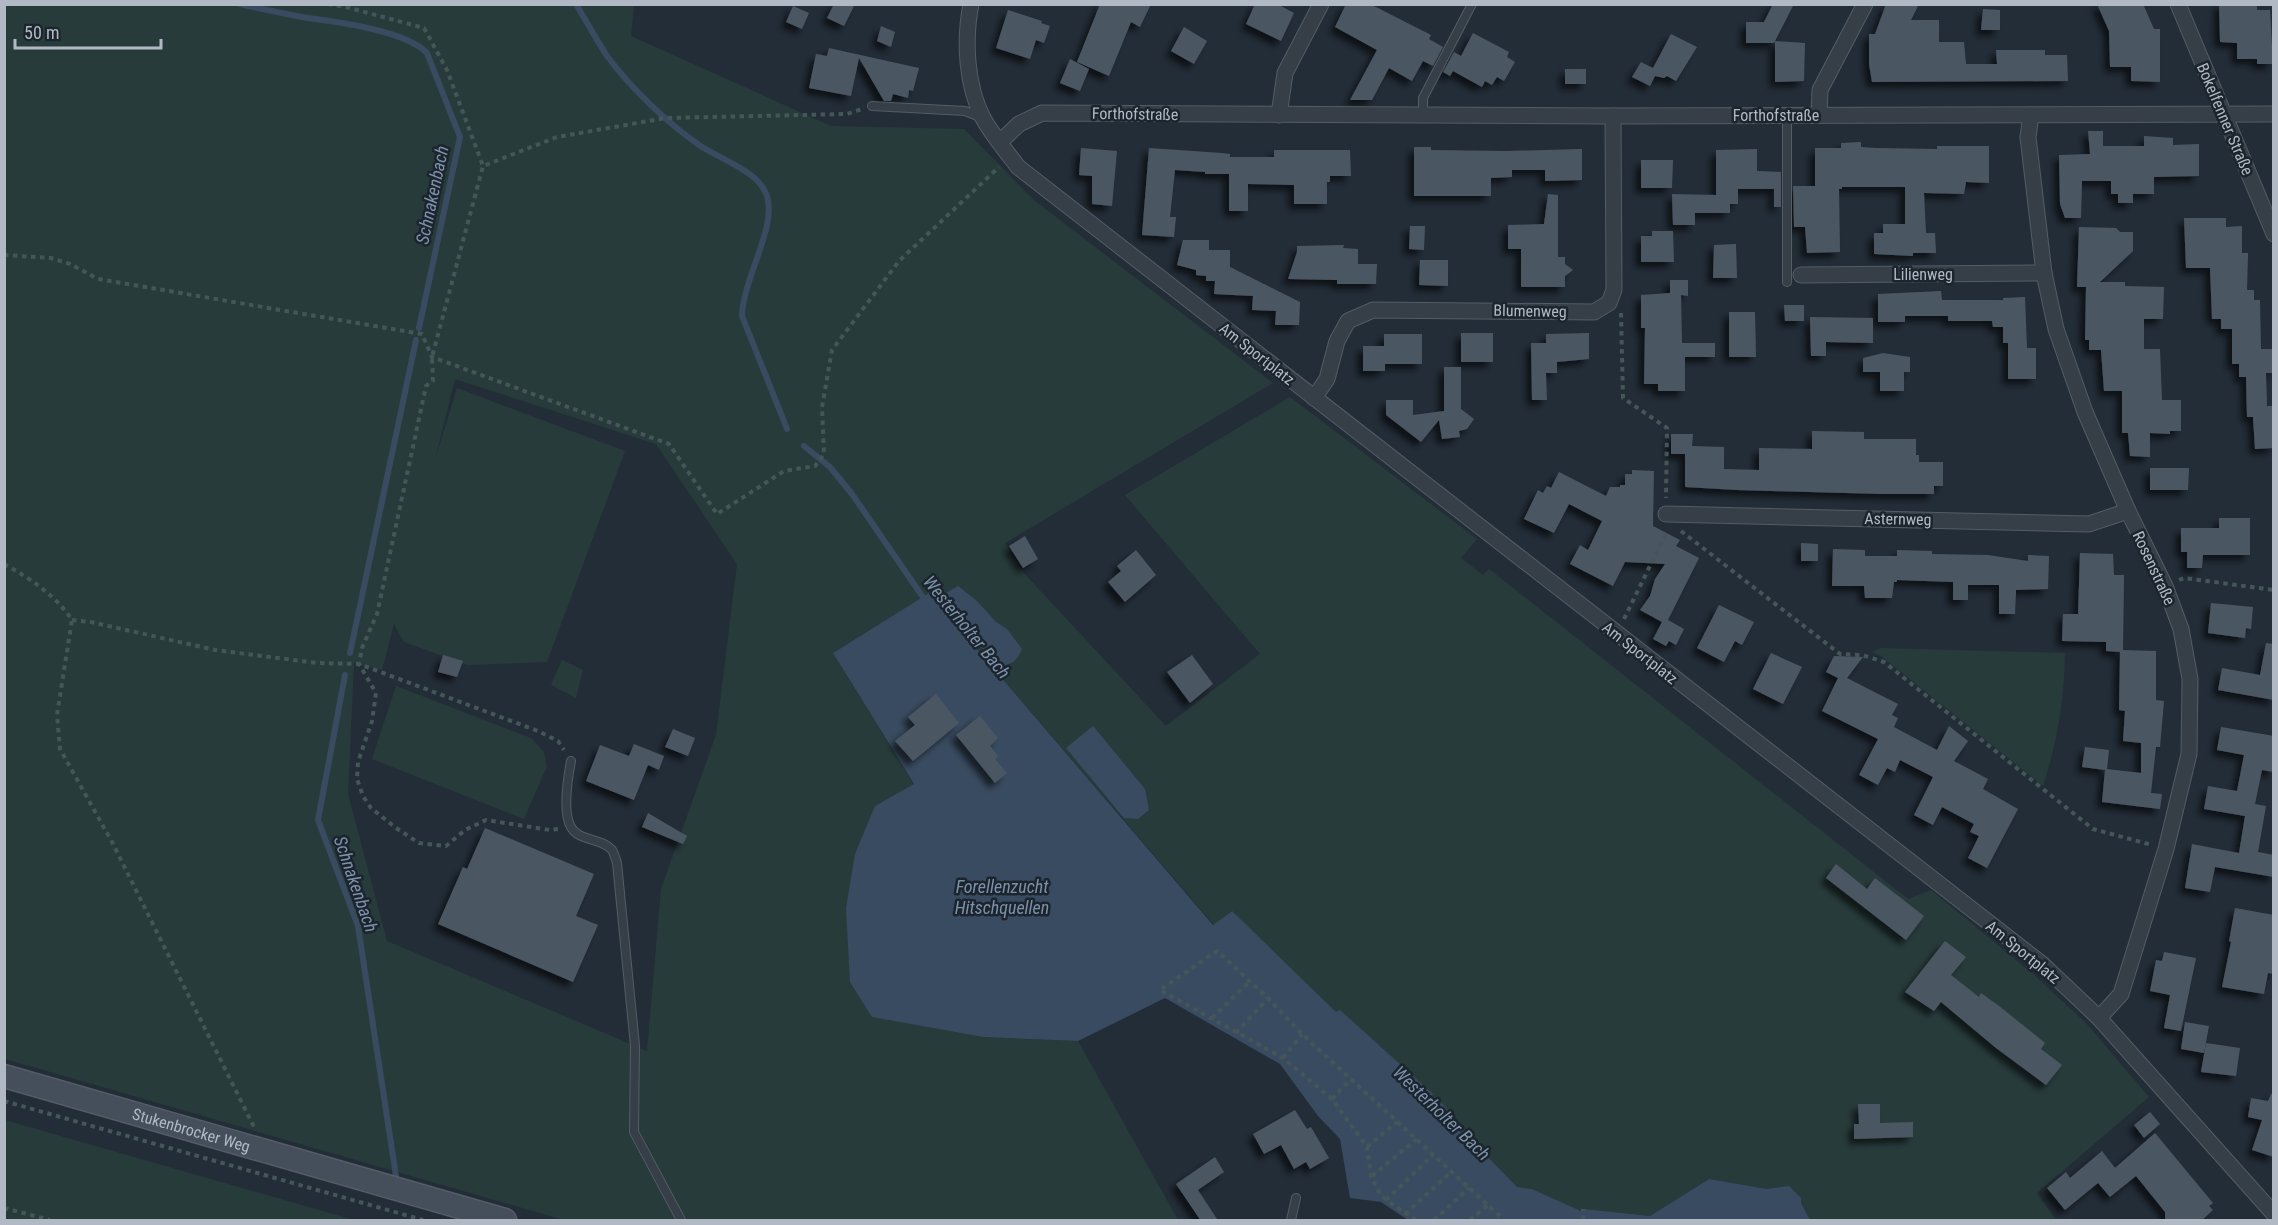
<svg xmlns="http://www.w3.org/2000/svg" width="2278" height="1225" font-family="'Roboto Condensed',sans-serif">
  <defs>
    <filter id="shadow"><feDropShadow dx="-5.5" dy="5.5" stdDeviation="3" flood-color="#0009"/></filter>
  </defs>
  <rect width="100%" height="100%" fill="#232d38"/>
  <g fill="#283b3b" fill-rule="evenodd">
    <path d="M5,5H634L631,36L831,126L964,129L1035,201L1273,383L1005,543L1022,571L1166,726L1260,654L1125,495L1290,397L1477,539L1461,558L1483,575L1489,569L1908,899L1931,890L2033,974L2086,1023L2149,1097L2037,1193L2056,1220H1810L1796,1194L1709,1179L1650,1216L1585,1209L1581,1211L1532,1189L1517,1187L1231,911L1214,925L929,593L833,653L914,785L875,806L873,1017L983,1037L1078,1041L1178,1220H564L5,1059ZM455,379L656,444L737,564L716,735L661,889L647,1051L387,941L348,794L354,663L382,670L394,624L404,642L468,665L547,662L625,451L457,388L435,460Z"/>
    <path d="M1881,648L2065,653C2064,700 2058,740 2043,786L1881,656L1872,652Z"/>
    <polygon points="562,660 583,670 576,698 551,685"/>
    <polygon points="396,686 531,738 544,752 547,766 524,819 372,759"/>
    <polygon points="4,1120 5,1120 354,1220 5,1220"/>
  </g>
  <g fill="#394b60">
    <path d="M958,586L977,601L996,622L1007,629L1022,649C1017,660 1013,665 1001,666L993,660L941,601L946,593Z"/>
    <polygon points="929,593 1213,925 1232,911 1336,1012 1340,1010 1433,1094 1427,1101 1436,1109 1442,1103 1474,1143 1517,1187 1532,1189 1581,1211 1585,1209 1650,1216 1709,1179 1767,1189 1789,1186 1801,1198 1801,1203 1810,1220 1408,1220 1381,1202 1350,1198 1340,1139 1318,1116 1280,1064 1165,998 1078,1041 983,1037 872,1017 850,982 846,908 855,854 875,806 914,784 833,653"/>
    <polygon points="1093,726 1145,789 1149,810 1138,819 1124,818 1066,748"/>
  </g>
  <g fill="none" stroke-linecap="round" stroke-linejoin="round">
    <g stroke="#394b60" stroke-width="6">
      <path d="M240,4C262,9 285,14 308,18C339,22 406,31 427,53L460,137L419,328"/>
      <path d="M576,4C586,21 596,39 607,56C631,88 666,122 699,145C721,160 763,172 768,200C774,232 743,280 742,316L787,429"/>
      <polyline points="804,446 830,467 852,494 927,603"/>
      <polyline points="350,653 416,340"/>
      <polyline points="345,675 318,820 358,926 396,1176"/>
    </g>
  </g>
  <g fill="#4b5763" filter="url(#shadow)">
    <polygon points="834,4 855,4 844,26 827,18"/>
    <polygon points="1100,4 1151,4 1140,27 1131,22 1109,76 1077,62"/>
    <polygon points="1255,4 1277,4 1294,13 1281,41 1246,24"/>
    <polygon points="1346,4 1370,4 1431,35 1429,39 1443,47 1433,66 1423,61 1412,81 1389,68 1372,100 1350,100 1377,50 1335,27"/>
    <polygon points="1773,4 1794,4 1774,43 1746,43 1746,22 1764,22"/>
    <polygon points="1886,4 1919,4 1911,20 1939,20 1939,42 1964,42 1966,64 1997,64 1996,50 2045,50 2045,55 2067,55 2068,81 1872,82 1869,64 1869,34 1875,34"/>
    <polygon points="2097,4 2143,4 2154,29 2160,29 2160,82 2131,81 2131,67 2110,67 2109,31"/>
    <polygon points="2219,4 2257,4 2257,10 2270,10 2273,64 2257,64 2257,59 2237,59 2237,43 2220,42"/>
    <polygon points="793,6 809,13 802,29 786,22"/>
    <polygon points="1983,9 2000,10 2000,30 1981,30"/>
    <polygon points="1008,10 1042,21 1041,23 1050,26 1044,43 1036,40 1030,59 996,48"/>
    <polygon points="881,26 895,32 891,47 877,41"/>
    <polygon points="1184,27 1207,41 1194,64 1171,51"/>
    <polygon points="1473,33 1509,52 1507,57 1515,62 1504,81 1497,77 1492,85 1485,81 1482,87 1453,71 1450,76 1443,72 1454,52 1461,56"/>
    <polygon points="1671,34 1697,47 1676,81 1667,76 1664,78 1655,76 1650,86 1632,77 1641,62 1653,68"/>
    <polygon points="1775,41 1805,43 1804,81 1775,82"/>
    <polygon points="829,48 919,68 913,91 909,90 908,98 893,94 891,101 884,101 859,58 851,96 809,88 816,54 827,56"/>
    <polygon points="1070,59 1089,69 1080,91 1060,83"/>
    <rect x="1565" y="69" width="21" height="15"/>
    <polygon points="2088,131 2103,131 2103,146 2144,146 2144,136 2173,138 2173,145 2199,144 2199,176 2154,177 2154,194 2133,194 2133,203 2118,203 2118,194 2111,194 2111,181 2082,181 2081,218 2065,218 2060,204 2059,155 2090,154"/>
    <polygon points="1861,142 1861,147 1876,148 1937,149 1937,146 1989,146 1989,183 1966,182 1964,194 1924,193 1926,233 1935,233 1936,253 1913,253 1913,256 1874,254 1874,233 1883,233 1883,224 1905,224 1905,187 1842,187 1842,189 1839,189 1840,252 1807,253 1805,227 1794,227 1793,186 1815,186 1815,148 1841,148 1841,143"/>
    <polygon points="1414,147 1431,147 1431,150 1505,151 1582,149 1582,180 1545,181 1545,170 1512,170 1512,177 1491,178 1491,196 1414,196"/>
    <polygon points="1081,148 1117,151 1112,206 1092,204 1092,176 1079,175"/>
    <polygon points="1149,148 1222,153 1230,154 1230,157 1274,157 1274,150 1350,150 1351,176 1330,176 1330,182 1327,182 1327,204 1294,204 1294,185 1248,184 1248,211 1229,211 1229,174 1205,174 1205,172 1175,170 1170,217 1176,217 1174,237 1142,235"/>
    <polygon points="1757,149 1757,171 1781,172 1781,207 1774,207 1774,189 1738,189 1738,204 1730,204 1730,213 1695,213 1695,225 1673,225 1672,194 1716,195 1716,150"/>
    <polygon points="1641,160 1673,160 1672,188 1641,188"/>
    <polygon points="1548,194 1558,195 1558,257 1565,257 1565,264 1573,270 1565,276 1565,287 1521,287 1521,249 1508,249 1508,225 1544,224"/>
    <polygon points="2184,218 2226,218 2226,227 2242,226 2242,253 2248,253 2247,290 2254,290 2254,300 2260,300 2261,349 2274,349 2274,373 2266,373 2267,406 2274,406 2274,448 2255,449 2253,417 2247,417 2246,377 2239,377 2239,364 2232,364 2232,329 2221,329 2221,319 2212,319 2210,268 2186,268"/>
    <polygon points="1410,226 1425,226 1424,250 1409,249"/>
    <polygon points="2079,227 2116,228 2120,232 2133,232 2133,251 2100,282 2125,282 2125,286 2164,287 2163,319 2144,319 2144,349 2160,349 2162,400 2181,400 2181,431 2170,431 2170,434 2150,433 2150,457 2130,456 2128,433 2122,433 2122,391 2104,391 2101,350 2089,350 2089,340 2085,340 2086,287 2077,287"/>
    <polygon points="1652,231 1673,231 1674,262 1641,262 1641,236 1652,236"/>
    <polygon points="1183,240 1209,240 1209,250 1230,250 1230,267 1300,302 1299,325 1275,325 1276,311 1252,310 1253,296 1214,294 1215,281 1206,281 1206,276 1196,275 1196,270 1177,265"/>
    <polygon points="1736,244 1737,278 1713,278 1714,245"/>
    <polygon points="1344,245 1343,248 1358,249 1358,264 1377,264 1376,284 1337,284 1337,280 1288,279 1297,252 1297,246"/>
    <polygon points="1420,260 1448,260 1448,286 1419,285"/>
    <polygon points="1670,280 1688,280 1688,296 1681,295 1682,343 1715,343 1715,357 1685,357 1685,391 1658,391 1658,384 1644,384 1645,328 1641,328 1641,295 1670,293"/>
    <polygon points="1941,291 1942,300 2003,300 2003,298 2025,297 2027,348 2036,348 2036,379 2008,379 2008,343 2003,343 2003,327 1993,327 1992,321 1948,321 1948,316 1905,316 1905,322 1878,322 1878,294"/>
    <polygon points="1784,305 1804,305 1804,321 1785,321"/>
    <polygon points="1729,312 1755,312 1756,357 1729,357"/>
    <polygon points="1810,317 1873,318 1873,343 1826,342 1826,356 1811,356"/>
    <rect x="1461" y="333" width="32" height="29"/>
    <polygon points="1589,333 1589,359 1557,362 1557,373 1546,373 1547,400 1532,400 1531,343 1546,343 1546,334"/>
    <polygon points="1384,334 1422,334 1422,364 1385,364 1385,371 1363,371 1363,346 1384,346"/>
    <polygon points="1883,353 1910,357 1910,372 1904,372 1904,391 1880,391 1880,372 1863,372 1863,358"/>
    <polygon points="1444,367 1461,367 1461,409 1474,419 1467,429 1459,431 1460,437 1442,439 1439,420 1421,442 1386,415 1386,400 1413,400 1413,415 1444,411"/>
    <polygon points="1812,431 1864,432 1864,439 1916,439 1916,455 1919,455 1919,462 1943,462 1943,486 1934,486 1934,494 1882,494 1737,490 1685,487 1685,454 1671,454 1671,434 1693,434 1692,446 1724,447 1724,469 1759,470 1759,448 1812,449"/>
    <polygon points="2150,468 2189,468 2188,490 2150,490"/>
    <polygon points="1632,470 1654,471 1653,526 1680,540 1676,546 1699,558 1668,620 1684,629 1676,645 1669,641 1666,646 1653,639 1662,622 1640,610 1650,596 1655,579 1665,564 1625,562 1613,586 1570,564 1580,545 1588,550 1602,521 1569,504 1554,533 1524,519 1538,490 1543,493 1547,486 1551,488 1559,472 1606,496 1610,487 1620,487 1620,485 1625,485 1625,474 1632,474"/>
    <polygon points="2219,518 2250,518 2250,555 2203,555 2202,568 2187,568 2187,552 2181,552 2181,528 2219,528"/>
    <polygon points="1025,536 1038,559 1023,568 1009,546"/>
    <polygon points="1801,543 1818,544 1818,561 1801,561"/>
    <polygon points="1833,549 1865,550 1865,556 1897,556 1897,550 1932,551 1932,554 1988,555 2028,561 2028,555 2049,556 2048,589 2016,590 2015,614 1999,614 1999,585 1968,585 1968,600 1953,600 1953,582 1897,580 1897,582 1894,582 1892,598 1865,598 1864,586 1832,586"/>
    <polygon points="1136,550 1156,575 1125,602 1108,582 1121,571 1117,566"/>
    <polygon points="2080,553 2113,554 2114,575 2124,575 2123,650 2156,651 2156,700 2164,701 2160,747 2156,747 2151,793 2162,794 2160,809 2102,802 2105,770 2082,767 2085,747 2109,750 2107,769 2141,773 2141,743 2123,741 2125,711 2119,710 2120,652 2106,651 2106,642 2062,641 2063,614 2078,614"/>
    <polygon points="2211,603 2253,607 2251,629 2246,628 2245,638 2208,633"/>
    <polygon points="1719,605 1754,622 1742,645 1735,641 1724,662 1697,648"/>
    <polygon points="2266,643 2274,644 2274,700 2218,690 2222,668 2260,675"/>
    <polygon points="1771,653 1802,667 1783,704 1753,689"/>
    <polygon points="443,655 463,661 457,677 438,672"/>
    <polygon points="1192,655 1213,684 1190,703 1167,672"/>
    <polygon points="1834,656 1863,657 1847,678 1898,704 1892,715 1898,718 1894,727 1937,750 1949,726 1968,741 1954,761 1988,779 1983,789 2018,809 1987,868 1968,858 1979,836 1970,832 1974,824 1942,807 1933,825 1914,815 1933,777 1900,760 1895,772 1887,768 1878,785 1859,775 1878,739 1822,711 1838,678 1826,672"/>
    <polygon points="936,694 959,723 913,761 895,741 915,725 908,717"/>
    <polygon points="980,716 998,738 990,746 998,756 995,759 1007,773 995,783 956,735"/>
    <polygon points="2221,727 2274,736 2274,772 2262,770 2255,804 2266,806 2258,852 2274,855 2274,877 2215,867 2210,892 2185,888 2192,844 2239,853 2245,816 2204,809 2208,786 2237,791 2244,755 2217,750"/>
    <polygon points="673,729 695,738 688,756 665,747"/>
    <polygon points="634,744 664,756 659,770 648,765 634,800 586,781 600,745 629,756"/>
    <polygon points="648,813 687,836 683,844 642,827"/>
    <polygon points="485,828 594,874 576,916 598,925 573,982 438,924 463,867 467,869"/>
    <polygon points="1836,864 1867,889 1875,878 1924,916 1906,940 1826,878"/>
    <polygon points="2235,908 2274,915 2274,974 2268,973 2264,994 2222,987 2231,942 2229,941"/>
    <polygon points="1945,941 1966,957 1951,975 1979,997 1981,993 1999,1006 2034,1034 2045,1043 2041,1049 2062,1065 2046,1085 1996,1048 1941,1002 1934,1011 1905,992"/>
    <polygon points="2164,952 2196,958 2181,1031 2164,1028 2170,995 2150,991 2156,960 2162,961"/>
    <polygon points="2185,1022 2209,1026 2204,1053 2181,1049"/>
    <polygon points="2206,1043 2240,1048 2236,1076 2201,1072"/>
    <polygon points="2271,1094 2274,1094 2274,1157 2252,1150 2262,1120 2248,1117 2251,1098 2268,1101"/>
    <polygon points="1858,1104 1880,1104 1880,1123 1913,1122 1913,1137 1854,1139 1854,1124 1859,1124"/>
    <polygon points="1295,1110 1307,1129 1311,1127 1329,1158 1310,1169 1306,1162 1294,1169 1281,1145 1264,1154 1253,1134"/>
    <polygon points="2150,1112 2160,1124 2144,1138 2134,1125"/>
    <polygon points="2155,1133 2213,1203 2209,1206 2213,1210 2201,1221 2165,1221 2165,1212 2136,1176 2110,1197 2098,1183 2065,1210 2047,1188 2066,1172 2070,1178 2102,1151 2115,1168"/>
    <polygon points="1215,1157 1224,1172 1198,1190 1217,1219 1201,1221 1176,1184"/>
  </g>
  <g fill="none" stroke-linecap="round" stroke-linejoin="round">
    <g stroke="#545c66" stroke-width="10">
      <g id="lane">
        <polyline points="872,106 965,111 980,117"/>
        <polyline points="1423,114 1423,98 1472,4"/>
        <polyline points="1787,282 1787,115"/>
        <path d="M571,761C568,777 562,812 571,827C578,841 602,838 612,850C614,853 616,860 617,863L635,1046L634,1132L681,1220"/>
        <polyline points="1291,1220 1296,1198"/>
      </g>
    </g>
    <g stroke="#545c66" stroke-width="17">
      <g id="street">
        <path d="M971,4C964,40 966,85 983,118C992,135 1007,152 1018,167L2042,964L2099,1018L2274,1214"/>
        <polyline points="2178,4 2274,234"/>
        <polyline points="1279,115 1285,73 1321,4"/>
        <polyline points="1819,115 1820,90 1865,4"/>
        <polyline points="2031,115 2028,137 2044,273 2056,329 2085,412 2128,511 2165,586 2181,629 2190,679 2189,754 2166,849 2121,994 2099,1018"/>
        <polyline points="1000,142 1019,124 1042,113 1609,116 2274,114"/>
        <polyline points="1801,275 2044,273"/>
        <polyline points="1314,398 1327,379 1337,341 1348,321 1373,310 1594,312 1609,303 1614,290 1613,116"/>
        <polyline points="1666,514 2089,524 2128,511"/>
      </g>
    </g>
    <g stroke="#545c66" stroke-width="25">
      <g id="secondary">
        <path id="s1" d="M4,1076L505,1220"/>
      </g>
    </g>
    <g stroke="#455658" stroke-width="4" stroke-dasharray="4.5 4.5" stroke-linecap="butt">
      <polyline points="328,4 346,7 424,28 447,70 483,166"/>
      <polyline points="4,255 51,258 70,264 98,279 422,334 432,357 669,444 717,514 784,471 815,466 824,454 822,407 832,350 899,261 999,167"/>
      <polyline points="1621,313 1623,398 1667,428 1666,498"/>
      <polyline points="1681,531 1840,654 1862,655 1884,662 2093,829 2152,845"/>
      <path d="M4,564C31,579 55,595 72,620L57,715L60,749L112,842L254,1127"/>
      <polyline points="2179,580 2184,578 2274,590"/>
      <polyline points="1624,619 1667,531"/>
      <polyline points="72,620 91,622 215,650 317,663 359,664 538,731 558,741 564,750"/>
      <polyline points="558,829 550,830 486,820 465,830 446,846 419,843 396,828 371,808 363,796 357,779 358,762 372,721 376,693 359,664 362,648 377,614 426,386 433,381 432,357 483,166 557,137 666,118 847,114 862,109"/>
      <polyline points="1212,1018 1250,981"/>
      <polyline points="1236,1033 1268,998"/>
      <polyline points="1283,1058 1302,1034"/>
      <polyline points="1332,1099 1351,1079"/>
      <polyline points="4,1101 423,1220"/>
      <polyline points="1367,1147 1397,1122"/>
      <polyline points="1372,1176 1417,1139"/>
      <polyline points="1386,1200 1433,1155"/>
      <polyline points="4,1208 50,1220"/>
      <polyline points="1405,1214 1451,1172"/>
      <polyline points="1416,1220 1386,1200 1378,1190 1371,1176 1367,1147 1332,1099 1283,1058 1160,990 1217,951 1268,998 1302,1034 1504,1220"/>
      <polyline points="1434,1220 1469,1188"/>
      <polyline points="1470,1220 1488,1205"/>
      <polyline points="1583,1220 1583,1209"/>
    </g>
    <use href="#lane" stroke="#363f48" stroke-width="8"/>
    <use href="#street" stroke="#363f48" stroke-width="15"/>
    <use href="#secondary" stroke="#454e5b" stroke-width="22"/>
  </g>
  <g text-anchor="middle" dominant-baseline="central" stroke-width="5" stroke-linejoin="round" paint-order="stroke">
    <g font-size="16" fill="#b1b9c4" stroke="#1c242d">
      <text transform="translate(1135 114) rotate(1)">Forthofstraße</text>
      <text x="1776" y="115">Forthofstraße</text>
      <text transform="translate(2225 119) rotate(67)">Bokelfenner Straße</text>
      <text x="1923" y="274">Lilienweg</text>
      <text transform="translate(1530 311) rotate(1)">Blumenweg</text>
      <text transform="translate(1257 354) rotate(38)">Am Sportplatz</text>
      <text transform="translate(1898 519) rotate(1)">Asternweg</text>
      <text transform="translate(2154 568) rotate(65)">Rosenstraße</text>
      <text transform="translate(1640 653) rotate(38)">Am Sportplatz</text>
      <text transform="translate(2023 952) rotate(39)">Am Sportplatz</text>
      <text stroke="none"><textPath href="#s1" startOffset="195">Stukenbrocker Weg</textPath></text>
    </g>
    <g font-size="18" font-style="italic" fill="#7c91aa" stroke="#1c242d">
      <text transform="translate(432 195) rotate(-78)">Schnakenbach</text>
      <text transform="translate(967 627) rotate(51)">Westerholter Bach</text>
      <text transform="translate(356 884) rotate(71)">Schnakenbach</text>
      <text x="1002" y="886">Forellenzucht<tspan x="1002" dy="21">Hitschquellen</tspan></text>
      <text transform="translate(1442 1113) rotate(44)">Westerholter Bach</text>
    </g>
  </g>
  <rect width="2278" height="1225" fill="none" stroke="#b1b9c4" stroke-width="12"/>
  <path d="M15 39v9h146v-9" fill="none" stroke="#b1b9c4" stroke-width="3"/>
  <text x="24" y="39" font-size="18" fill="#b1b9c4" stroke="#1c242d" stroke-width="4.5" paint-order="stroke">50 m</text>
</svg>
